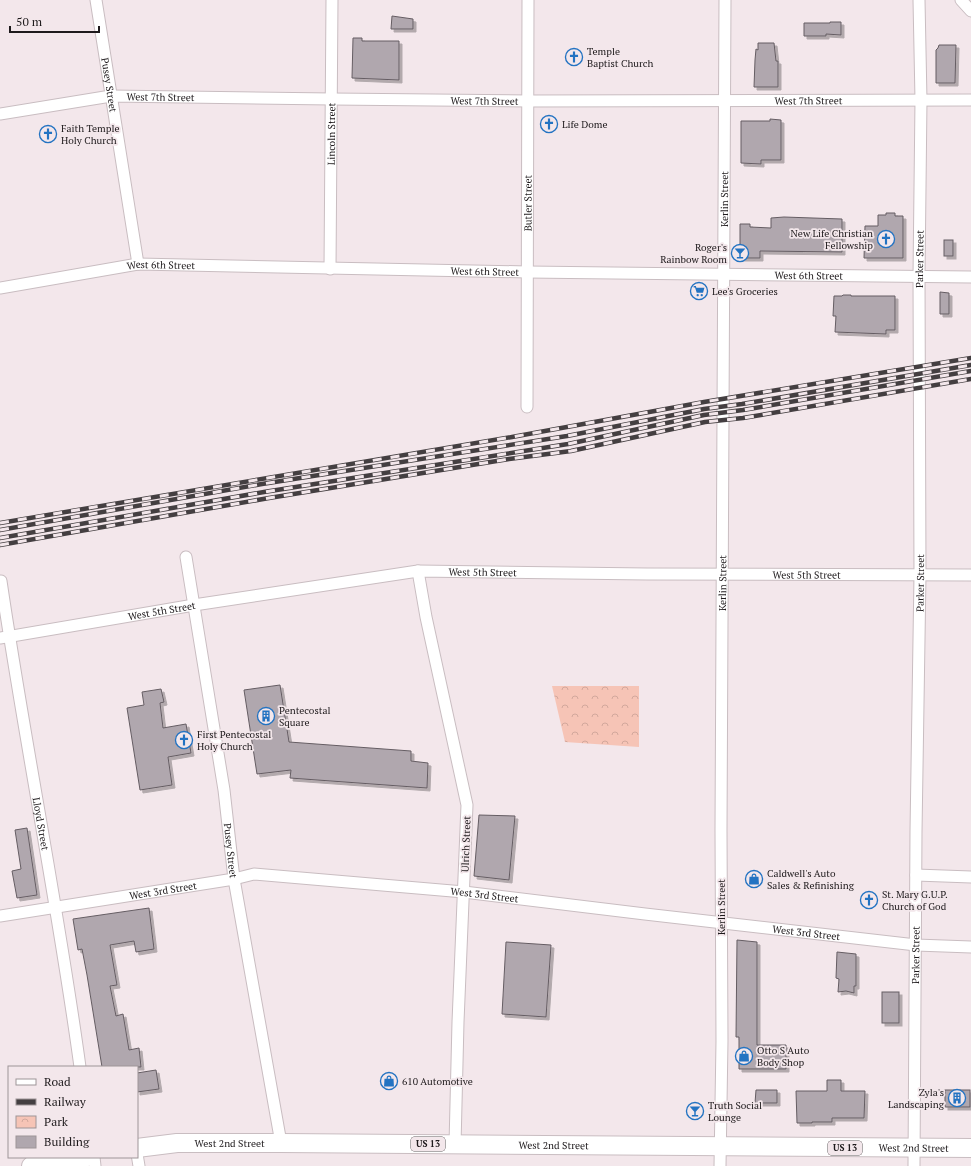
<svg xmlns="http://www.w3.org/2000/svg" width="971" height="1166" font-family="'PT Serif',serif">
  <defs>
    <pattern id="park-crowns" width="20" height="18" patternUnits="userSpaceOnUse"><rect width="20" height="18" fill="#f6c4b6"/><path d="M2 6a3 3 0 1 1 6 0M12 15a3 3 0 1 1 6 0" fill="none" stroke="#d2a89c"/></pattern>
    <filter id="shadow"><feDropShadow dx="3" dy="3" stdDeviation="0" flood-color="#0004"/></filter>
  </defs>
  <rect width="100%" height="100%" fill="#f3e7eb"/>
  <polygon fill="url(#park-crowns)" points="552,686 639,686 639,747 565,742"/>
  <g fill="#b0a7ae" stroke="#655d63" filter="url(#shadow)">
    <polygon points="392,16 413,19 413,29 391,29"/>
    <polygon points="830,22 841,22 841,35 826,34 826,36 804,36 804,23 830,23"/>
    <polygon points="353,38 362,38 362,41 399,41 399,80 352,78"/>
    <polygon points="758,43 774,43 776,61 778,61 778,87 754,87 755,60 756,49 758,50"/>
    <polygon points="939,45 956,45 955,83 936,83 936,50 938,48"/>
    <polygon points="770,119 781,120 781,160 761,160 761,164 741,163 741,121 770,121"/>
    <polygon points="886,213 895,213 895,216 903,216 903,258 864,258 865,226 878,226 878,215 886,215"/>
    <polygon points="784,217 842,219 842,252 760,251 760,258 740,258 740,224 750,224 750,227 771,228 771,218"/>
    <rect x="944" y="240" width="9" height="16"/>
    <polygon points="940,292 949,293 949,314 940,314"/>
    <polygon points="843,295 851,295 851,296 895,296 895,330 886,330 886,334 835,332 836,316 833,316 834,296 842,296"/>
    <polygon points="280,685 289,742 411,751 411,761 428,763 427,788 290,778 291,770 257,774 244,690"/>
    <polygon points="161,689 164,702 160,703 163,728 186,724 191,753 168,757 172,785 140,790 127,708 144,705 142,692"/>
    <polygon points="479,815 515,816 509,880 474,876"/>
    <polygon points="27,828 37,895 17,898 12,871 21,869 15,830"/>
    <polygon points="149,908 154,949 136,952 134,941 110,945 117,985 110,986 116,1016 123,1014 129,1050 139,1048 141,1067 102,1067 87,975 82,949 78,950 73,919"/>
    <polygon points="737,940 757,942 757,1045 786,1045 786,1069 739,1069 739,1037 736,1037"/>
    <polygon points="506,942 551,945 546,1017 502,1014"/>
    <polygon points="837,952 856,954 856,986 854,986 854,993 846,991 838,992 839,979 836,978"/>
    <rect x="882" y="992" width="17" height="31"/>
    <polygon points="156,1070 159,1089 137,1092 137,1073"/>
    <polygon points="827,1080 841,1080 841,1091 865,1091 864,1118 832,1118 832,1122 812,1122 812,1123 797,1123 796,1091 827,1091"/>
    <polygon points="756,1090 777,1090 777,1103 755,1103"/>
    <rect x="945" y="1090" width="25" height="17"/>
  </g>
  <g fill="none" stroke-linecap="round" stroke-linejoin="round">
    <g stroke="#c9bdc1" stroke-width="13">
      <g id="minor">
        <path id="s1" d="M96,0L138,264"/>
        <polyline points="961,0 971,11"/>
        <path id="s2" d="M0,114L111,96L332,99L528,101L971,100"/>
        <path id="s3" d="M330,269L332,0"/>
        <path id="s4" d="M0,288L138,264L527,272L971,277"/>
        <path id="s5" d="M527,407L528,0"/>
        <path id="s6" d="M186,557L224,790L234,879L281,1143"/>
        <polyline points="418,571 426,617 467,805 458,1022 455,1145"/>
        <path id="s7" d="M1,581C25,744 58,905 80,1067"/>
        <path id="s8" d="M0,638L194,605L418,571L647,574L971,575"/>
        <polyline points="916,875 971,877"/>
        <path id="s9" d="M0,916L234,879L254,874L464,892L645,914L916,945L971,947"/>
        <polyline points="137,1154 139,1166"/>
        <polyline points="94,1157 95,1166"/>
        <path id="s10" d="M720,1166L722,1041L721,830L725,0"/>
        <path id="s11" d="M914,1166L916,832L920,575L919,276L921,100L919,0"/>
      </g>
    </g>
    <g stroke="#c9bdc1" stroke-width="20">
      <g id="primary">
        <path id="s12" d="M137,1148L177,1143H281L971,1148"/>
        <polyline points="31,1166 87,1157"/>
      </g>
    </g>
    <use href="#minor" stroke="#fff" stroke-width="11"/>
    <use href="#primary" stroke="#fff" stroke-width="18"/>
    <g stroke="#443f41" stroke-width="4.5">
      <g id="rail">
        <polyline points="0,523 512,437 704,402 971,358"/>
        <polyline points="0,530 262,484 567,436 704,409 742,404 971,365"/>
        <polyline points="0,538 264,492 568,444 704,415 743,410 971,371"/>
        <polyline points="0,545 269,498 509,459 571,451 705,422 743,418 971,379"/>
      </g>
    </g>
    <use href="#rail" stroke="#f3e7eb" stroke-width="3" stroke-dasharray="9" stroke-linecap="butt"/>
  </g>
  <defs>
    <g id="church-ring" transform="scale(0.9)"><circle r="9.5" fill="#f3e7eb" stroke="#2373c2" stroke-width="1.5"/><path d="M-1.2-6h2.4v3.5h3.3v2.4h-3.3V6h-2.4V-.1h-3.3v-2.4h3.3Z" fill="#2373c2"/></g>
    <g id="bar-ring" transform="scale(0.9)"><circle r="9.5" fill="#f3e7eb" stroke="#2373c2" stroke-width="1.5"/><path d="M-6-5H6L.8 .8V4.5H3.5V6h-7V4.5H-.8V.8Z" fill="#2373c2"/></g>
    <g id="supermarket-ring" transform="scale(0.9)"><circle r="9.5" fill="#f3e7eb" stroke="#2373c2" stroke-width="1.5"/><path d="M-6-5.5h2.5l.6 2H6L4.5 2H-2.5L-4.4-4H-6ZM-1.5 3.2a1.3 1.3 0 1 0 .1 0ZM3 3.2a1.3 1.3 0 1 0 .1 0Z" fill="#2373c2"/></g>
    <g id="building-ring" transform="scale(0.9)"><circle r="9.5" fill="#f3e7eb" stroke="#2373c2" stroke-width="1.5"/><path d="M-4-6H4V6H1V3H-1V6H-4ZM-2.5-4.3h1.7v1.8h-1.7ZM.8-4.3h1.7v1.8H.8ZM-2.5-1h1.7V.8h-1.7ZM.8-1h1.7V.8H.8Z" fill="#2373c2"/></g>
    <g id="shop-ring" transform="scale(0.9)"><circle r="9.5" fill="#f3e7eb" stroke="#2373c2" stroke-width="1.5"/><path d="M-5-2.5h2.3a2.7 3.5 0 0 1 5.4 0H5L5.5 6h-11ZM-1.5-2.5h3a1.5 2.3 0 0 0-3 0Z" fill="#2373c2"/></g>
  </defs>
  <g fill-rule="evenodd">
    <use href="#church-ring" x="574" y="57"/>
    <use href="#church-ring" x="549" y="124"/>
    <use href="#church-ring" x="48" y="134"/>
    <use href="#church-ring" x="886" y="239"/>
    <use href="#bar-ring" x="740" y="253"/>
    <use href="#supermarket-ring" x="699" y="291"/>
    <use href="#building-ring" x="266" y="716"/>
    <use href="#church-ring" x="184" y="740"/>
    <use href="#shop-ring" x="754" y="879"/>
    <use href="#church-ring" x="869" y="900"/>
    <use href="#shop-ring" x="744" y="1056"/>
    <use href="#shop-ring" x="389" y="1081"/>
    <use href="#building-ring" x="957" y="1098"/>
    <use href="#bar-ring" x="695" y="1111"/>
  </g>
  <g text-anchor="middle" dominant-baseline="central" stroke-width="3.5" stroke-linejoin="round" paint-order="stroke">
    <g fill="#f3e7eb" stroke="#5e585a" stroke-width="1">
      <rect x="411" y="1137" width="34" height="14" rx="3"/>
      <rect x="828" y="1141" width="34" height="14" rx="3"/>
    </g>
    <g font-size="9" font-weight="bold" fill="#1e1a1c">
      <text x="428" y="1144">US 13</text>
      <text x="845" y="1148">US 13</text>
    </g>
    <g font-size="10" fill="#1e1a1c" stroke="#f3e7eb" text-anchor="start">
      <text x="587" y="51">Temple<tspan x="587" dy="12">Baptist Church</tspan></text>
      <text x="562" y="124">Life Dome</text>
      <text x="61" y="128">Faith Temple<tspan x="61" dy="12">Holy Church</tspan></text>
      <text x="873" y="233" text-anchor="end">New Life Christian<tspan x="873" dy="12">Fellowship</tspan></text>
      <text x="727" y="247" text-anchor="end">Roger's<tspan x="727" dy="12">Rainbow Room</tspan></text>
      <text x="712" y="291">Lee's Groceries</text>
      <text x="279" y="710">Pentecostal<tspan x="279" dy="12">Square</tspan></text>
      <text x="197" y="734">First Pentecostal<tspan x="197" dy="12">Holy Church</tspan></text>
      <text x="767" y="873">Caldwell's Auto<tspan x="767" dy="12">Sales &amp; Refinishing</tspan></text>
      <text x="882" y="894">St. Mary G.U.P.<tspan x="882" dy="12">Church of God</tspan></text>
      <text x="757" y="1050">Otto S Auto<tspan x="757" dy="12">Body Shop</tspan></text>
      <text x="402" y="1081">610 Automotive</text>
      <text x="944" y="1092" text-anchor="end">Zyla's<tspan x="944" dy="12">Landscaping</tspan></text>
      <text x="708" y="1105">Truth Social<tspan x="708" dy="12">Lounge</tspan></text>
    </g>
    <g font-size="10" fill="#1e1a1c" stroke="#f3e7eb">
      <text stroke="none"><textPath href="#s1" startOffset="86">Pusey Street</textPath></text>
      <text stroke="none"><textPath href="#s2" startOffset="162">West 7th Street</textPath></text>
      <text stroke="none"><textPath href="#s2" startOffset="486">West 7th Street</textPath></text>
      <text stroke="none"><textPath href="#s2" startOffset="810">West 7th Street</textPath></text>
      <text stroke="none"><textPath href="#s3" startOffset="135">Lincoln Street</textPath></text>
      <text stroke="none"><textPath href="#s10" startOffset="967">Kerlin Street</textPath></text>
      <text stroke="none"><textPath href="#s5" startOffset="204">Butler Street</textPath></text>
      <text stroke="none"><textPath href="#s11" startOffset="907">Parker Street</textPath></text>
      <text stroke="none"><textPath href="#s4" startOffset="163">West 6th Street</textPath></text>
      <text stroke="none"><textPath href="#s4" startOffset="487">West 6th Street</textPath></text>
      <text stroke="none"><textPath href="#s4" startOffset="811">West 6th Street</textPath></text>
      <text stroke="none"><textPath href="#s8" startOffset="488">West 5th Street</textPath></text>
      <text stroke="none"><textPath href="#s8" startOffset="812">West 5th Street</textPath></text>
      <text stroke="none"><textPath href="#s10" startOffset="583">Kerlin Street</textPath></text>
      <text stroke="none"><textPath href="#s11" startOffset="583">Parker Street</textPath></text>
      <text stroke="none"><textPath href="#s8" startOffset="164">West 5th Street</textPath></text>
      <text stroke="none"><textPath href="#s7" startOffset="246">Lloyd Street</textPath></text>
      <text transform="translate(466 844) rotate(-88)">Ulrich Street</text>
      <text stroke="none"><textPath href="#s6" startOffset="297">Pusey Street</textPath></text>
      <text stroke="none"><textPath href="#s9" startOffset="165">West 3rd Street</textPath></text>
      <text stroke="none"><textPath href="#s9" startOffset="489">West 3rd Street</textPath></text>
      <text transform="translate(721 907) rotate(-90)">Kerlin Street</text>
      <text stroke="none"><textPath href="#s9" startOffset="813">West 3rd Street</textPath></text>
      <text stroke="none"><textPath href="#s11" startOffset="211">Parker Street</textPath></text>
      <text stroke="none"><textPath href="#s12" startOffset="93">West 2nd Street</textPath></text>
      <text stroke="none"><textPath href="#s12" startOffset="417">West 2nd Street</textPath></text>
      <text stroke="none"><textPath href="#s12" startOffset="777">West 2nd Street</textPath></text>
    </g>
  </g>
  <rect x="8" y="1066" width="130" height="92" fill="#f3e7eb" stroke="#9e9598"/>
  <rect x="16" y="1079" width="20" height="6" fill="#ffffff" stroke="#9e9598"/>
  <text x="44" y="1086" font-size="12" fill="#1e1a1c">Road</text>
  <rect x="16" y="1099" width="20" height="6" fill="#443f41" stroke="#9e9598"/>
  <text x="44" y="1106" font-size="12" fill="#1e1a1c">Railway</text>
  <rect x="16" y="1116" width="20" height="12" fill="url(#park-crowns)" stroke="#9e9598"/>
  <text x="44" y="1126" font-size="12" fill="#1e1a1c">Park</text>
  <rect x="16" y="1136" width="20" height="12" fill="#b0a7ae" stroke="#9e9598"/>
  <text x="44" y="1146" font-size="12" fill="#1e1a1c">Building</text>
  <path d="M10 26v6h89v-6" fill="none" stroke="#1e1a1c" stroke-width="2"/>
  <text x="16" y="26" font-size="12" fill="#1e1a1c" stroke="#f3e7eb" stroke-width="3" paint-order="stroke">50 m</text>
</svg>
